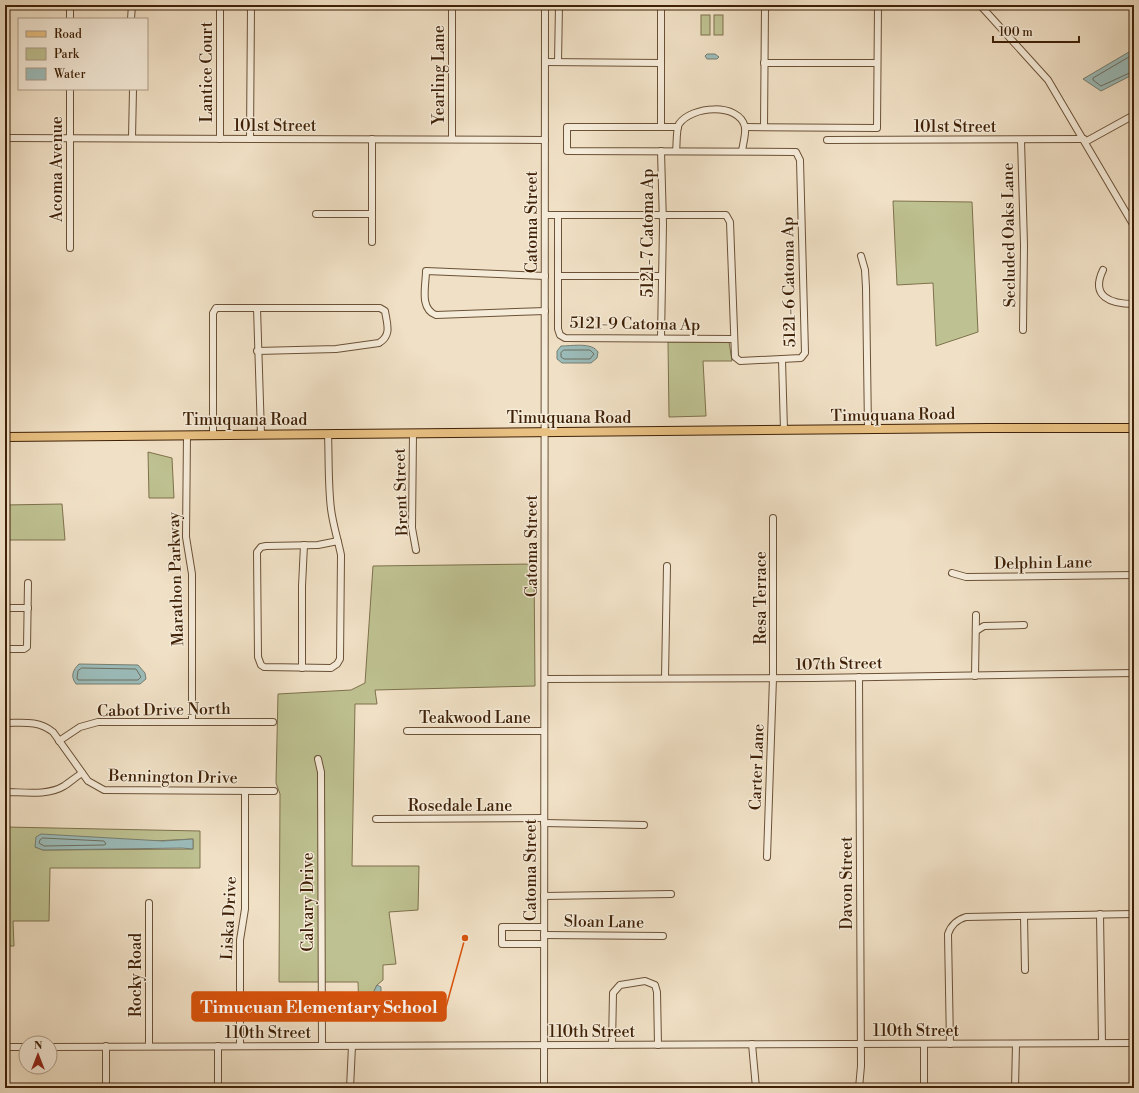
<svg xmlns="http://www.w3.org/2000/svg" width="1139" height="1093" font-family="'Libre Bodoni',serif">
  <rect width="100%" height="100%" fill="#f0e0c5"/>
  <filter id="stains"><feTurbulence type="fractalNoise" baseFrequency=".005" numOctaves="4"/><feColorMatrix values="0 0 0 0 .2 0 0 0 0 .09 0 0 0 0 .02 0 0 0 .5 -.17"/></filter>
  <radialGradient id="worn" r=".72"><stop offset=".6" stop-color="#630" stop-opacity="0"/><stop offset="1" stop-color="#630" stop-opacity=".3"/></radialGradient>
  <g fill="#bec191" stroke="#7e714c" fill-rule="evenodd">
    <polygon points="1075,5 1108,5 1101,9 1078,8"/>
    <rect x="701" y="15" width="9" height="20"/>
    <rect x="714" y="15" width="9" height="20"/>
    <polygon points="893,201 972,202 978,332 936,346 933,283 897,285"/>
    <polygon points="668,342 729,342 732,361 703,361 706,416 669,417"/>
    <polygon points="148,452 172,458 174,498 149,498"/>
    <polygon points="62,504 65,540 5,540 5,505"/>
    <polygon points="534,564 535,686 375,690 377,704 355,704 352,866 419,866 418,910 389,912 396,964 383,965 383,980 377,985 365,1010 359,1010 358,982 279,982 280,794 276,783 278,694 351,690 365,683 373,566"/>
    <path d="M5,827L200,831V868H50L49,921H13L14,946H5ZM193,839V849L43,850L35,847Z"/>
  </g>
  <g fill="#9bbcba" stroke="#767e72">
    <polygon points="1134,49 1134,74 1101,91 1083,79"/>
    <polygon points="707,54 715,54 719,57 717,59 707,59 705,56"/>
    <path d="M561,346C572,346 592,342 598,352L597,358L591,363H562L557,359V351Z"/>
    <path d="M79,664L138,665L145,673L146,679L140,684H76C70,676 73,670 79,664Z"/>
    <polygon points="41,834 163,841 193,839 193,849 182,848 43,850 35,847 36,837"/>
    <polygon points="377,985 381,987 381,1006 370,1008 372,995"/>
  </g>
  <g fill="none" stroke-linecap="round" stroke-linejoin="round">
    <g stroke="#6d6e60" stroke-width="1">
      <polyline points="1134,54 1093,78 1093,80 1101,86 1134,71"/>
      <polygon points="564,350 590,350 594,354 590,359 564,359 561,357 561,353"/>
      <polygon points="82,668 136,669 141,677 138,680 78,680 77,678 78,671"/>
      <polygon points="43,838 104,841 106,844 104,845 44,846 39,843 40,840"/>
    </g>
    <g stroke="#6b5136" stroke-width="8">
      <g id="minor">
        <polyline points="220,5 220,139"/>
        <polyline points="661,5 661,127"/>
        <polyline points="980,5 1048,80 1134,226"/>
        <polyline points="70,10 70,19"/>
        <polyline points="452,11 452,139"/>
        <polyline points="131,19 132,5"/>
        <polyline points="545,62 661,63"/>
        <polyline points="558,62 559,5"/>
        <polyline points="764,63 877,63"/>
        <polyline points="70,89 70,248"/>
        <polyline points="745,127 877,128 878,5"/>
        <polyline points="764,127 765,5"/>
        <polyline points="5,138 545,140"/>
        <polyline points="132,138 133,89"/>
        <polyline points="250,138 251,5"/>
        <polyline points="827,140 1084,139"/>
        <polyline points="1021,140 1024,245 1023,330"/>
        <polyline points="1085,142 1134,115"/>
        <polyline points="661,151 663,224 661,338"/>
        <path d="M676,151C677,144 676,130 679,124C691,106 739,102 745,127C746,134 743,144 742,151"/>
        <polyline points="316,214 372,214"/>
        <polyline points="545,215 726,215 730,222 735,357 740,361 801,358 805,353 800,160 796,152 567,151 567,127 678,127"/>
        <polyline points="558,215 558,329 560,335 565,338 733,339"/>
        <polyline points="372,242 372,139"/>
        <polyline points="861,256 865,270 866,288 868,429"/>
        <path d="M1103,270C1090,297 1111,304 1134,304"/>
        <polyline points="558,276 662,276"/>
        <polyline points="257,308 261,434"/>
        <path d="M545,311L436,315C419,309 426,285 426,271L545,276"/>
        <polyline points="782,360 784,430"/>
        <polyline points="413,433 412,528 416,550"/>
        <path d="M328,434C329,459 328,484 331,509C333,525 338,540 341,555L340,659L337,664L331,668L264,667L261,665L258,657L257,552L261,547L266,546L318,545L338,541"/>
        <polyline points="187,435 186,537 192,574 192,722"/>
        <path d="M213,435V313L216,308H380L385,311C387,324 392,335 379,343L336,349L257,351"/>
        <polyline points="952,573 966,577 1134,575"/>
        <polyline points="5,608 28,608"/>
        <polyline points="976,631 984,626 1024,625"/>
        <polyline points="5,649 24,649 27,647 28,583"/>
        <polyline points="302,668 302,586 304,545"/>
        <polyline points="975,676 976,615"/>
        <polyline points="665,678 667,566"/>
        <polyline points="545,679 813,678 1134,673"/>
        <path d="M5,723C22,723 38,720 53,732L88,781L104,790L274,791"/>
        <polyline points="407,731 544,731"/>
        <polyline points="59,741 80,727 98,722 273,722"/>
        <polyline points="318,759 321,772 322,1046"/>
        <path d="M5,792C23,792 48,796 64,786C70,782 76,777 82,773"/>
        <polyline points="376,819 544,818"/>
        <polyline points="544,823 644,825"/>
        <polyline points="767,857 773,678 773,518"/>
        <polyline points="544,896 671,894"/>
        <polyline points="149,903 149,1046"/>
        <polyline points="1100,914 1102,1043"/>
        <polyline points="1024,916 1025,970"/>
        <polyline points="544,927 502,927 502,944 544,944"/>
        <polyline points="544,935 663,936"/>
        <polyline points="752,1044 756,1088"/>
        <path d="M950,1044L948,934C951,925 956,920 966,917L1134,914"/>
        <polyline points="612,1045 613,993 620,985 645,981 655,985 657,992 658,1045"/>
        <polyline points="106,1046 106,1088"/>
        <polyline points="218,1046 218,1088"/>
        <polyline points="240,1046 240,940 245,909 245,791"/>
        <polyline points="5,1047 26,1047"/>
        <polyline points="50,1047 1134,1043"/>
        <polyline points="350,1088 352,1046"/>
        <polyline points="544,1088 545,5"/>
        <polyline points="859,1088 861,1066 859,677"/>
        <polyline points="924,1088 924,1044"/>
        <polyline points="1015,1088 1016,1044"/>
      </g>
    </g>
    <g stroke="#3f2107" stroke-width="10">
      <polyline id="major" points="5,437 989,428 1134,428"/>
    </g>
    <use href="#minor" stroke="#f5ebd9" stroke-width="6"/>
    <use href="#major" stroke="#e8c082" stroke-width="8"/>
  </g>
  <g text-anchor="middle" dominant-baseline="central" stroke-width="3" stroke-linejoin="round" paint-order="stroke">
    <g font-size="16" fill="#3f2107" stroke="#f5ebd9">
      <text transform="translate(207 72) rotate(-90)">Lantice Court</text>
      <text transform="translate(439 75) rotate(-90)">Yearling Lane</text>
      <text x="275" y="126">101st Street</text>
      <text x="955" y="127">101st Street</text>
      <text transform="translate(57 169) rotate(-90)">Acoma Avenue</text>
      <text transform="translate(532 222) rotate(-90)">Catoma Street</text>
      <text transform="translate(648 233) rotate(-90)">5121-7 Catoma Ap</text>
      <text transform="translate(1009 235) rotate(-91)">Secluded Oaks Lane</text>
      <text transform="translate(789 282) rotate(-91)">5121-6 Catoma Ap</text>
      <text transform="translate(635 324) rotate(1)">5121-9 Catoma Ap</text>
      <text transform="translate(893 415) rotate(-1)">Timuquana Road</text>
      <text x="569" y="418">Timuquana Road</text>
      <text x="245" y="420">Timuquana Road</text>
      <text transform="translate(401 492) rotate(-92)">Brent Street</text>
      <text transform="translate(532 546) rotate(-90)">Catoma Street</text>
      <text transform="translate(1043 563) rotate(-1)">Delphin Lane</text>
      <text transform="translate(176 579) rotate(-92)">Marathon Parkway</text>
      <text transform="translate(761 598) rotate(-90)">Resa Terrace</text>
      <text transform="translate(839 664) rotate(-1)">107th Street</text>
      <text transform="translate(164 710) rotate(-1)">Cabot Drive North</text>
      <text x="475" y="718">Teakwood Lane</text>
      <text transform="translate(757 767) rotate(-88)">Carter Lane</text>
      <text transform="translate(173 777) rotate(1)">Bennington Drive</text>
      <text x="460" y="806">Rosedale Lane</text>
      <text transform="translate(531 870) rotate(-90)">Catoma Street</text>
      <text transform="translate(847 883) rotate(-90)">Davon Street</text>
      <text transform="translate(308 902) rotate(-90)">Calvary Drive</text>
      <text transform="translate(229 918) rotate(-87)">Liska Drive</text>
      <text transform="translate(604 922) rotate(1)">Sloan Lane</text>
      <text transform="translate(136 975) rotate(-90)">Rocky Road</text>
      <text x="916" y="1031">110th Street</text>
      <text x="592" y="1032">110th Street</text>
      <text x="268" y="1033">110th Street</text>
    </g>
  </g>
  <path fill="none" stroke="#d7530c" stroke-width="1.5" d="M465 938L446 1007"/>
  <circle fill="#d7530c" stroke="#f5ebd9" stroke-width="1.5" cx="465" cy="938" r="4"/>
  <rect fill="#d7530c" stroke="#d7530c" stroke-width="1.5" x="192" y="992" width="254" height="29" rx="4"/>
  <g font-size="17" text-anchor="middle" font-weight="bold" fill="#fff">
    <text x="319" y="1013">Timucuan Elementary School</text>
  </g>
  <rect width="1139" height="1093" fill="none" stroke="#f0e0c5" stroke-width="20"/>
  <rect x="6" y="6" width="1127" height="1081" fill="none" stroke="#3f2107" stroke-width="2"/>
  <rect x="10" y="10" width="1119" height="1073" fill="none" stroke="#3f2107"/>
  <rect x="18" y="18" width="130" height="72" fill="#f5ebd9" stroke="#ac9a85"/>
  <rect x="26" y="31" width="20" height="6" fill="#e8c082" stroke="#ac9a85"/>
  <text x="54" y="38" font-size="12" fill="#3f2107">Road</text>
  <rect x="26" y="48" width="20" height="12" fill="#bec191" stroke="#ac9a85"/>
  <text x="54" y="58" font-size="12" fill="#3f2107">Park</text>
  <rect x="26" y="68" width="20" height="12" fill="#9bbcba" stroke="#ac9a85"/>
  <text x="54" y="78" font-size="12" fill="#3f2107">Water</text>
  <g transform="translate(38 1055)"><circle r="19" fill="#f5ebd9" stroke="#ac9a85"/>
  <path d="M0-3L7 15L0 10L-7 15Z" fill="#8f2418"/>
  <text y="-6" font-size="11" font-weight="bold" text-anchor="middle" fill="#3f2107">N</text>
  </g>
  <path d="M993 36v6h86v-6" fill="none" stroke="#3f2107" stroke-width="2"/>
  <text x="999" y="36" font-size="12" fill="#3f2107" stroke="#f5ebd9" stroke-width="3" paint-order="stroke">100 m</text>
  <rect width="100%" height="100%" filter="url(#stains)"/>
  <rect width="100%" height="100%" fill="url(#worn)"/>
</svg>
